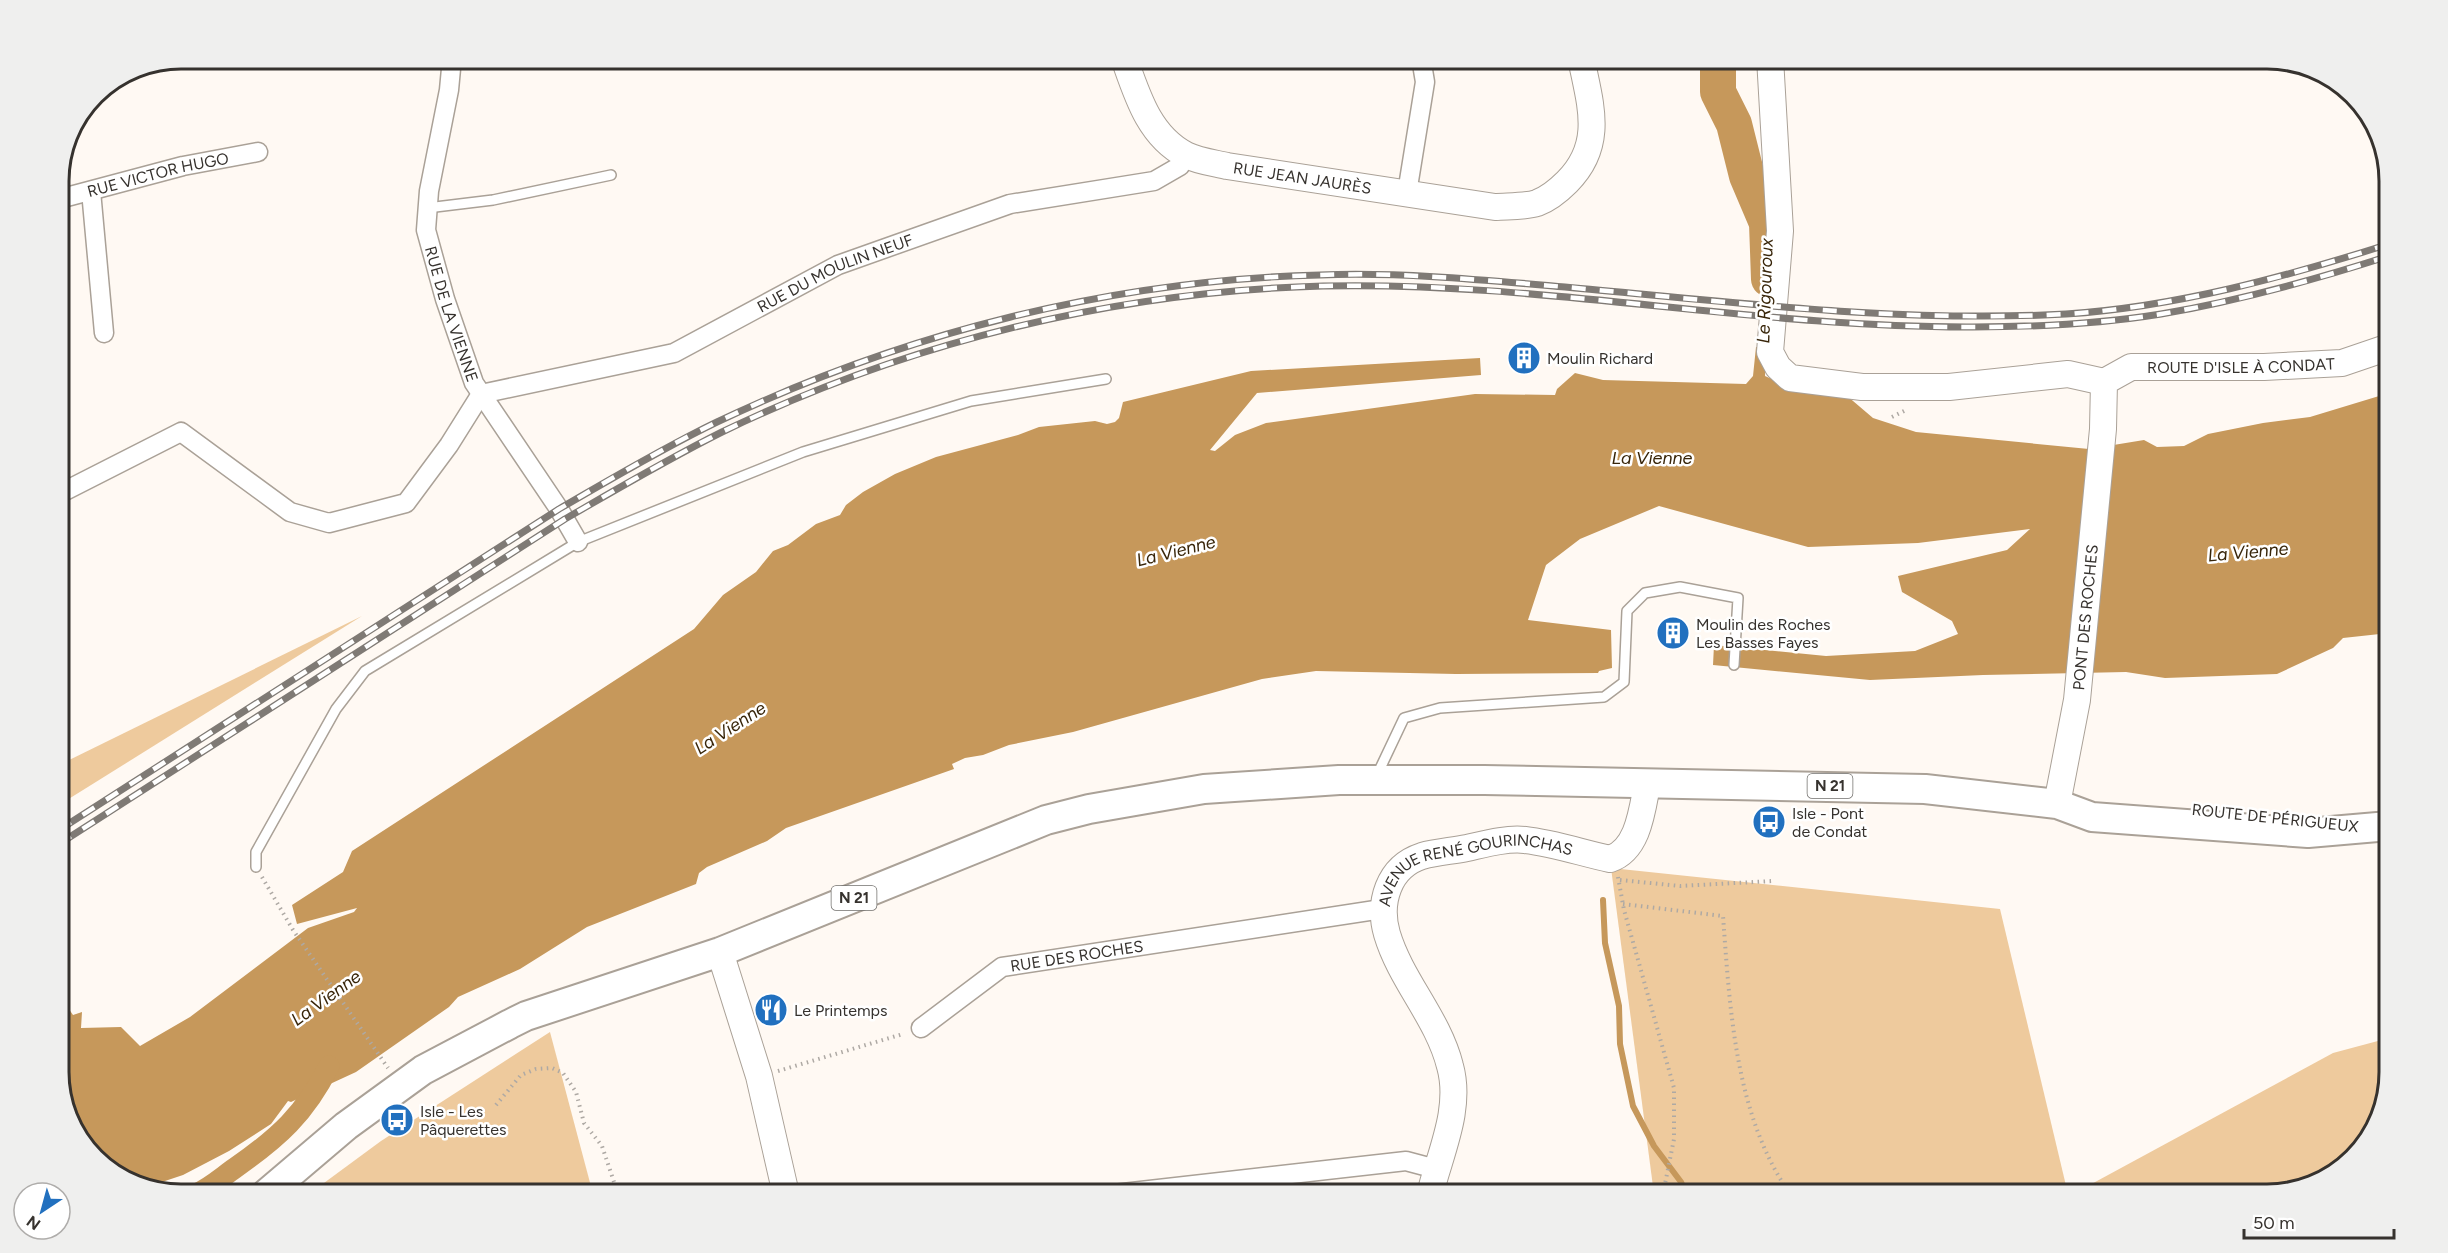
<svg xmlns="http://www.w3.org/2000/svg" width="2448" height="1253" font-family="Figtree,sans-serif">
  <rect width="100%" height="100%" fill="#fff9f3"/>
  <g fill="#eeca9d">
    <polygon points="362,616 59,805 59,765"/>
    <polygon points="1611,868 2000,909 2068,1194 1654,1194"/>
    <polygon points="550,1032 593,1194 309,1194 381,1141"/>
    <polygon points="2389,1038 2389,1072 2377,1126 2335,1174 2268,1194 2073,1194 2333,1053"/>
  </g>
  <polygon fill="#c6985b" points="1756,347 1766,348 1765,376 1792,388 1846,395 1873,418 1916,432 2089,449 2144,440 2157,447 2184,446 2208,434 2263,423 2310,417 2389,393 2389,633 2343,638 2333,648 2277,674 2165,678 2126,672 1983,675 1870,680 1713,665 1714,645 1826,656 1915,651 1958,634 1952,621 1902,592 1898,576 2007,550 2030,529 1918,543 1808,547 1659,506 1580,539 1546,565 1528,620 1611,630 1612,668 1599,671 1598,673 1456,674 1316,671 1262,679 1073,732 1009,745 983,755 965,758 952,764 954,769 786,828 767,841 707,867 699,873 696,884 587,927 520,969 458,997 449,1007 356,1072 291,1102 288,1101 271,1124 229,1151 183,1175 150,1186 127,1182 79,1141 59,1081 59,999 62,999 73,1015 82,1012 81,1028 121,1027 140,1046 190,1017 308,928 354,912 357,908 297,924 292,905 343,872 352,851 694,629 723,595 756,572 773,551 788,545 816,524 840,515 846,505 863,492 895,474 936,457 1018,435 1039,427 1095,421 1107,424 1115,422 1119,418 1123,402 1251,371 1480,358 1481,375 1257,393 1210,450 1215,451 1235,435 1266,423 1475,394 1555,395 1557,389 1575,373 1603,380 1746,384 1753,376"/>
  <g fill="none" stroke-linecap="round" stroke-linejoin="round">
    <polyline stroke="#c6985b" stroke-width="6" points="1603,900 1605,943 1619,1006 1620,1044 1633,1106 1654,1146 1681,1182 1686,1194"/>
    <path stroke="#c6985b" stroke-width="21" d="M196,1194C210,1188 222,1177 235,1168C278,1138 305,1114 329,1066"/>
    <polyline stroke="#c6985b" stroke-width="36" points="1718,58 1718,92 1734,124 1747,176 1767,223 1769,279"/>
    <g stroke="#aaa197" stroke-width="12">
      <g id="lane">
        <polyline points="427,208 493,200 611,175"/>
        <polyline points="1377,775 1404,718 1440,708 1604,697 1624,682 1627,611 1645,593 1680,587 1738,598 1734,665"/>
        <polyline points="256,867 256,852 336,709 365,671 578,542 803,452 971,401 1106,379"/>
      </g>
    </g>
    <g stroke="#aaa197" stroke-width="21">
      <g id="street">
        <path id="s1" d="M452,58L449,90L429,191L426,230L445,299L474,383L559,509L578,542"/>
        <polyline points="91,191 104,333"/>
        <polyline points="1407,193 1425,82 1421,58"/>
        <path id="s2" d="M59,199L183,166L258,152"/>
        <path id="s3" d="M59,494L181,432L290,512L329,523L406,503L449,445L481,394L674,353L838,265L1010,204L1154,181L1180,166L1186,155"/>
        <path id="s4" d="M921,1028L1002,967L1382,909"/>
        <polyline points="1114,1194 1406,1161 1436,1169"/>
      </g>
    </g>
    <g stroke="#aaa197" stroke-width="28">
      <g id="secondary">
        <path id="s5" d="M1124,58C1137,95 1149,136 1186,155C1198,161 1214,163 1227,166L1495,207C1508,206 1525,207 1537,203C1548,199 1559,190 1567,182C1605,144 1590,104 1581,58"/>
        <polyline points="1770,58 1780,231 1770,352 1778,367 1790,378 1862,387 1949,387 2068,374 2104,382"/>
        <path id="s6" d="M2057,804L2077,700L2103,429L2104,382L2131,367H2264L2342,363L2389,347"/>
        <polyline points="720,952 759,1076 786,1194"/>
        <path id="s7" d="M1430,1194C1440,1153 1462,1109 1450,1066C1438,1018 1401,981 1387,934C1378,903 1388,867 1422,856C1436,852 1452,851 1467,848C1485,844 1506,838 1525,840C1553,843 1582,853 1610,859C1638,850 1642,811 1647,785"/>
      </g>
    </g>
    <g stroke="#aaa197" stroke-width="32">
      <polyline id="primary" points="266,1194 346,1126 423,1070 510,1024 526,1016 720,952 1046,820 1089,809 1204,789 1339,780 1484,780 1925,789 2057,804 2092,817 2308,833 2389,826"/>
    </g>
    <g stroke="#aea9a4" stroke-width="4" stroke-dasharray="1.5 4.5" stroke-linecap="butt">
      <polyline points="1892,417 1906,410"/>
      <polyline points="262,877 293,930 388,1068"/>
      <polyline points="1618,877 1624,910 1674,1088 1674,1139 1663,1194"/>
      <polyline points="1620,880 1680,886 1773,881"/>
      <path d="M1623,904L1723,916C1730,1010 1735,1115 1790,1194"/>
      <polyline points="778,1071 903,1034"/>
      <polyline points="496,1105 521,1075 536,1069 552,1068 563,1073 576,1092 584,1123 602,1146 618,1194"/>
    </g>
    <use href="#lane" stroke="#fff" stroke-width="9"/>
    <use href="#street" stroke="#fff" stroke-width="18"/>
    <use href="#secondary" stroke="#fff" stroke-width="26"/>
    <use href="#primary" stroke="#fff" stroke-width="28"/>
    <g stroke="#7f7a75" stroke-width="7">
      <g id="rail">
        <path d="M59,830L559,509C611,479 663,448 717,422C904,333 1112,280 1320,275C1401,272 1484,280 1565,287C1732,302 1899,323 2066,314C2176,307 2285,277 2389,244"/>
        <path d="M59,844L565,519C617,489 668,459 722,432C908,342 1116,291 1323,286C1540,281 1755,328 1973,327C2035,327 2099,324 2161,314C2238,301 2314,280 2389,256"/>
      </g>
    </g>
    <use href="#rail" stroke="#fff" stroke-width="4.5" stroke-dasharray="14" stroke-linecap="butt"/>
  </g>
  <defs>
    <g id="building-disc" transform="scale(1.725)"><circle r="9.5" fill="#2170bf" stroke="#fff"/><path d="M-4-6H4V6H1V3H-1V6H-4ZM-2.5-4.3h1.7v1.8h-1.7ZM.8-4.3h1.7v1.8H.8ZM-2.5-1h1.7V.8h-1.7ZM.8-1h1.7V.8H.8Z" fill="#fff"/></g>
    <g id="bus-disc" transform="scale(1.725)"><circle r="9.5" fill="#2170bf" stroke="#fff"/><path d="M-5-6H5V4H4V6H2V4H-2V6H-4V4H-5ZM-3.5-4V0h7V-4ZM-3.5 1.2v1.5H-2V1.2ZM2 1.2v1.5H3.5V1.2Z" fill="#fff"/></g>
    <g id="restaurant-disc" transform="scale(1.725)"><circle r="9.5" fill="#2170bf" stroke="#fff"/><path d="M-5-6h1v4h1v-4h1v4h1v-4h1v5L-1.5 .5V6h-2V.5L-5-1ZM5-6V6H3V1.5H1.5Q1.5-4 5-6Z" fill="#fff"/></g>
  </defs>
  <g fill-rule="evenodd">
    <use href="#building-disc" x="1524" y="358"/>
    <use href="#building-disc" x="1673" y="633"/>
    <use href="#bus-disc" x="1769" y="822"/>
    <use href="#restaurant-disc" x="771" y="1010"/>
    <use href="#bus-disc" x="397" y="1120"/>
  </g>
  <g text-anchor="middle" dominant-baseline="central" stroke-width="5" stroke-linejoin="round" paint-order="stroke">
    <g fill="#fff" stroke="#72706d" stroke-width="1.5">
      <rect x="1807.5" y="774" width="45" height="24" rx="4.5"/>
      <rect x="831.5" y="886" width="45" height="24" rx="4.5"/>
    </g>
    <g font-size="15" font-weight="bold" fill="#36322e">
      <text x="1830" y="786">N 21</text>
      <text x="854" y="898">N 21</text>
    </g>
    <g font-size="16" fill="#36322e" stroke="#fff">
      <text stroke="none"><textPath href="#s2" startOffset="102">RUE VICTOR HUGO</textPath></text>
      <text stroke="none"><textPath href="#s5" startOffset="237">RUE JEAN JAURÈS</textPath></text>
      <text stroke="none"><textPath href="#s3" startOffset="902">RUE DU MOULIN NEUF</textPath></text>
      <text stroke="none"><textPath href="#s1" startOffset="262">RUE DE LA VIENNE</textPath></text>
      <text stroke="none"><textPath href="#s6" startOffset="566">ROUTE D'ISLE À CONDAT</textPath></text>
      <text stroke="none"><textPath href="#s6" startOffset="189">PONT DES ROCHES</textPath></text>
      <text transform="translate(2275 818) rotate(6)">ROUTE DE PÉRIGUEUX</text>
      <text stroke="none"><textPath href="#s7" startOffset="416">AVENUE RENÉ GOURINCHAS</textPath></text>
      <text stroke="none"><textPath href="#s4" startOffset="177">RUE DES ROCHES</textPath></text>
    </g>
    <g font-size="16" fill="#36322e" stroke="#fff" text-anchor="start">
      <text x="1547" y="358">Moulin Richard</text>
      <text x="1696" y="624">Moulin des Roches<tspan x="1696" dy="18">Les Basses Fayes</tspan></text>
      <text x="1792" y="813">Isle - Pont<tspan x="1792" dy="18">de Condat</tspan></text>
      <text x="794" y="1010">Le Printemps</text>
      <text x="420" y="1111">Isle - Les<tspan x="420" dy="18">Pâquerettes</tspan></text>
    </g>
    <g font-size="18" font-style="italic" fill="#382509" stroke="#fff">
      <text transform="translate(1765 291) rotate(-88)">Le Rigouroux</text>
      <text x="1652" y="458">La Vienne</text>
      <text transform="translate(1176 551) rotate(-14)">La Vienne</text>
      <text transform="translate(2248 552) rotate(-5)">La Vienne</text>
      <text transform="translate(730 728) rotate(-33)">La Vienne</text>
      <text transform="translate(326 998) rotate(-36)">La Vienne</text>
    </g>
  </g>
  <path d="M0 0H2448V1253H0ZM181 69H2267A112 112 0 0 1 2379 181V1072A112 112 0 0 1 2267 1184H181A112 112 0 0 1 69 1072V181A112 112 0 0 1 181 69Z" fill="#efefee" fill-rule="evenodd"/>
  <path fill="none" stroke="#36322e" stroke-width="3" d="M181 69H2267A112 112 0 0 1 2379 181V1072A112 112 0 0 1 2267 1184H181A112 112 0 0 1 69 1072V181A112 112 0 0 1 181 69Z"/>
  <g transform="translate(42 1211) rotate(216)"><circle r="28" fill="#ffffff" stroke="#afadab" stroke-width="1.5"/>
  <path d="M0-4.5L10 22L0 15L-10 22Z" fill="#2170bf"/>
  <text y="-9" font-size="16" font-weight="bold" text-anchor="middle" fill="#36322e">N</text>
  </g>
  <path d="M2244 1229v9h150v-9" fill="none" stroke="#36322e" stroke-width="3"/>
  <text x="2253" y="1229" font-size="18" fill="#36322e" stroke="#ffffff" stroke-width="4.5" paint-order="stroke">50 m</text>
</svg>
